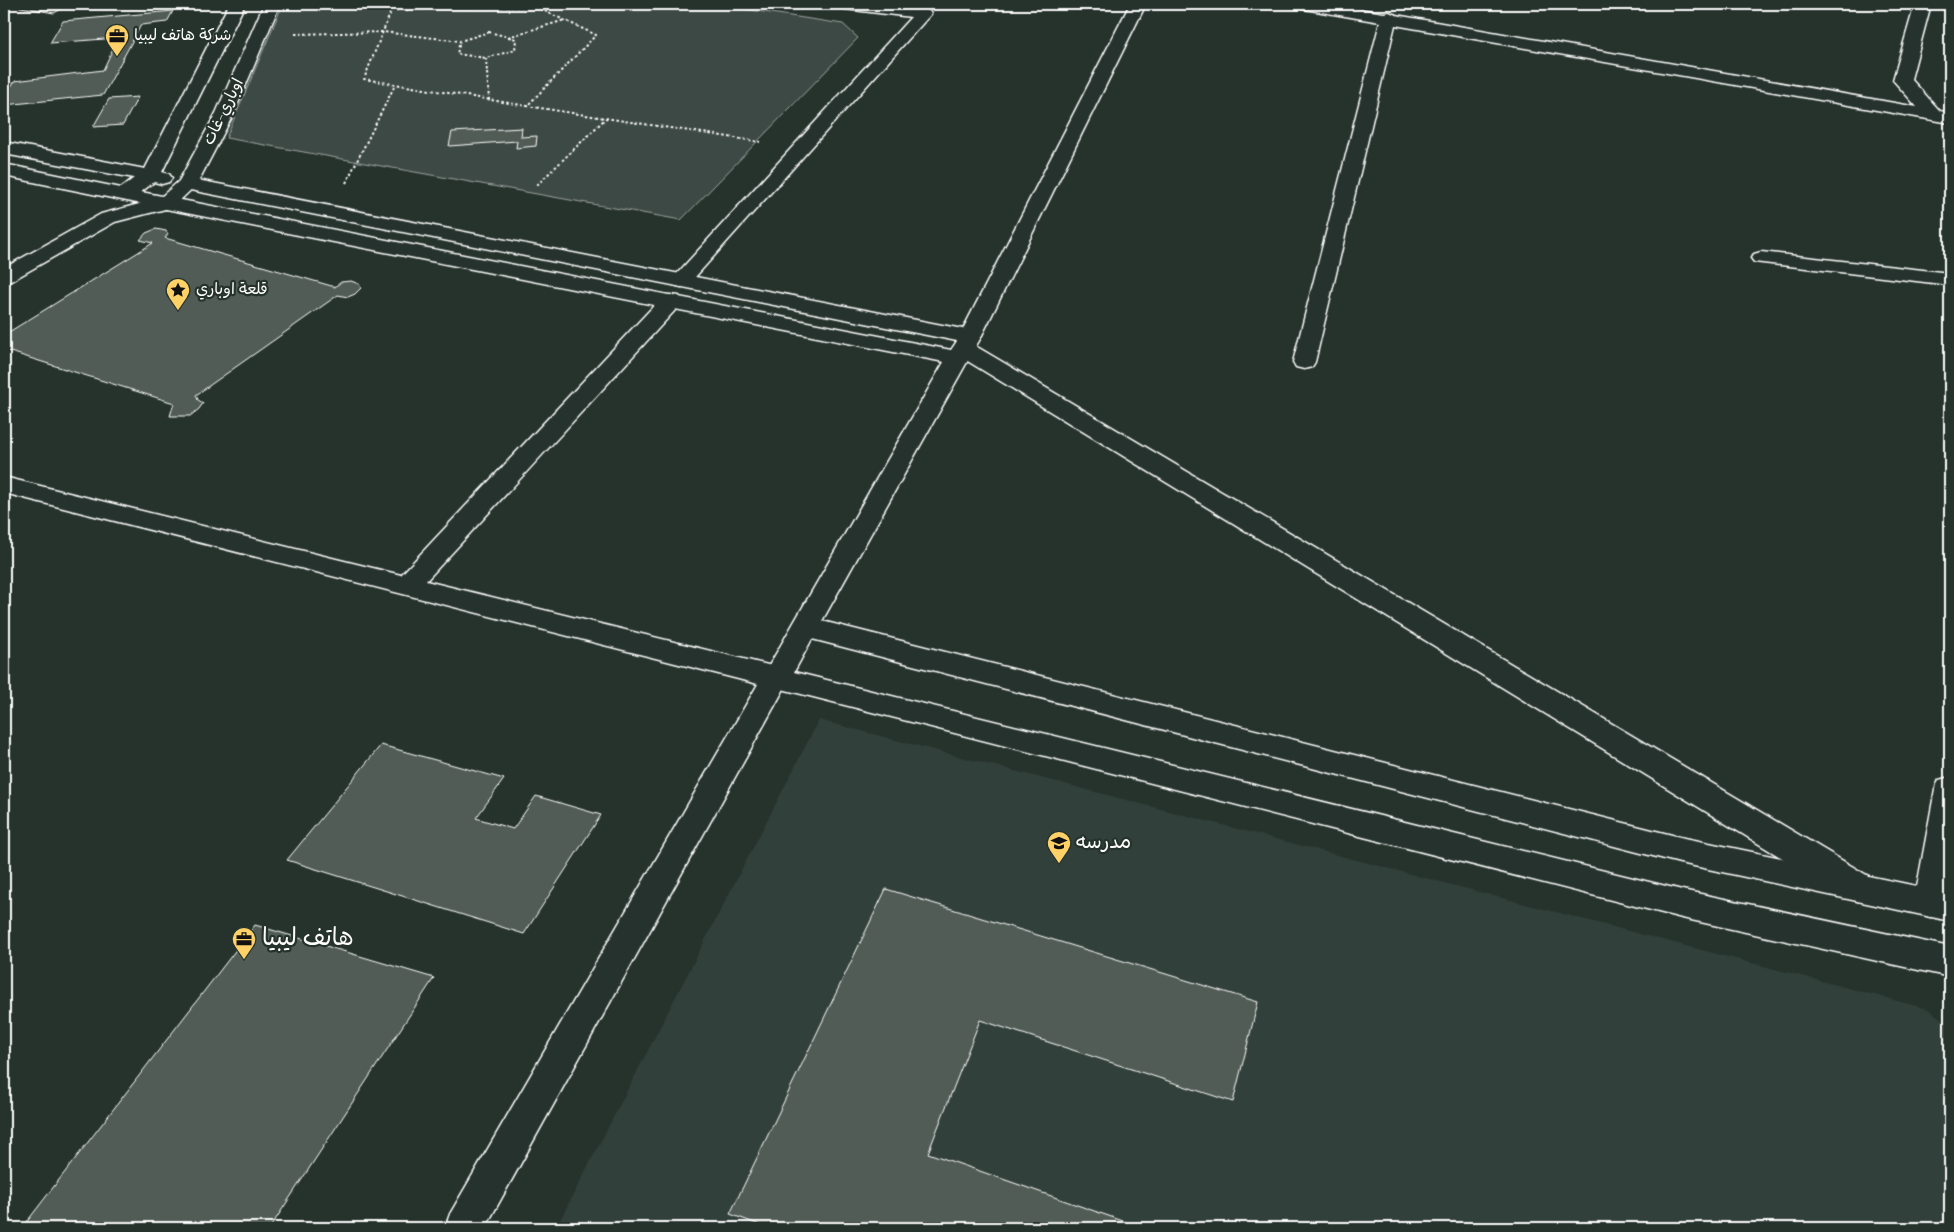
<svg xmlns="http://www.w3.org/2000/svg" width="1954" height="1232" font-family="'Indie Flower','Playpen Sans Arabic',sans-serif">
  <rect width="100%" height="100%" fill="#26332d"/>
  <filter id="ink" filterUnits="userSpaceOnUse"><feTurbulence type="fractalNoise" baseFrequency=".02" numOctaves="2"/><feDisplacementMap in="SourceGraphic" scale="10" xChannelSelector="R" yChannelSelector="G"/><feConvolveMatrix kernelMatrix="1 2 1 2 8 2 1 2 1" color-interpolation-filters="sRGB"/></filter>
  <g filter="url(#ink)">
    <polygon fill="#333f3a" points="819,720 1928,1009 1950,1025 1950,1228 556,1228"/>
    <polygon fill="#3e4944" stroke="#9ea4a2" points="283,4 711,4 843,24 858,38 681,220 226,138"/>
    <g fill="#515c57" stroke="#fff">
      <polygon points="4,4 71,4 54,13"/>
      <polygon points="173,11 167,22 141,25 103,95 4,105 4,96 15,81 103,70 118,38 50,43 63,21"/>
      <polygon points="138,97 123,125 93,127 109,99"/>
      <polygon points="522,128 521,137 537,136 536,146 516,148 517,141 449,146 452,132"/>
      <polygon points="156,229 166,231 168,234 165,238 335,287 341,282 351,281 359,284 361,288 355,294 348,297 338,295 196,395 198,400 203,403 199,409 190,416 170,416 174,403 4,350 4,335 153,243 140,240 146,233"/>
      <polygon points="381,745 504,779 476,818 513,829 536,796 601,815 524,934 287,860"/>
      <polygon points="886,889 1258,1002 1233,1102 980,1020 928,1153 1143,1228 768,1228 730,1214"/>
      <polygon points="255,925 434,978 270,1228 22,1228"/>
    </g>
    <g fill="none" stroke-linecap="round" stroke-linejoin="round">
      <g stroke="#fff" stroke-width="3">
        <g id="street">
          <polygon points="837,4 881,4 923,9 929,11 931,14 688,285 681,287 674,285 670,281 674,277 911,17 845,9 839,7"/>
          <polygon points="1130,4 1146,4 981,337 978,342 970,344 962,342 959,337"/>
          <polygon points="1296,4 1330,4 1384,13 1389,12 1396,15 1917,107 1893,80 1915,4 1931,4 1911,79 1940,111 1950,113 1950,123 1395,25 1315,362 1312,367 1304,369 1296,367 1293,362 1380,22 1304,9 1298,7"/>
          <polygon points="166,197 173,199 176,203 173,207 115,222 11,281 4,283 4,268 101,214"/>
          <polygon points="1761,252 1950,273 1950,285 1754,262 1751,258 1754,254"/>
          <polygon points="671,295 679,296 682,301 679,306 426,581 776,667 786,671 790,678 485,1228 445,1228 450,1214 758,684 4,493 4,477 401,575 663,296"/>
          <polygon points="964,342 972,344 1870,877 1874,887 1870,897 1858,901 1846,897 956,354 953,349 956,344"/>
          <polygon points="1950,777 1950,880 1946,903 1942,913 1930,917 1918,913 1914,903 1935,789 1939,780"/>
        </g>
      </g>
      <g stroke="#fff" stroke-width="3">
        <polygon id="secondary" points="187,178 978,332 981,337 822,621 1680,837 1950,893 1950,921 1680,863 812,639 794,672 1682,890 1950,947 1950,977 1682,918 766,685 762,678 944,362 166,209 159,207 156,203 159,199 166,197 951,350 957,341 180,188 177,184 180,180"/>
      </g>
      <g stroke="#fff" stroke-width="3">
        <polygon id="highway" points="229,4 245,4 162,172 169,174 172,178 169,182 162,184 154,182 141,192 162,196 179,181 216,113 264,4 280,4 234,113 197,184 173,207 166,209 4,176 4,164 121,188 134,178 4,154 4,142 145,169"/>
      </g>
      <g stroke="#fff" stroke-width="2" stroke-dasharray="2.5 2.5" stroke-linecap="butt">
        <polyline points="394,4 364,79 527,106"/>
        <polyline points="391,10 534,6 596,35 527,106 761,142"/>
        <polygon points="489,32 516,39 515,50 486,58 457,54 460,41"/>
        <polyline points="295,34 383,32 460,41"/>
        <polyline points="508,37 565,20"/>
        <polyline points="486,58 489,100"/>
        <polyline points="346,183 395,85"/>
        <polyline points="537,185 606,118"/>
      </g>
      <use href="#street" fill="#26332d" fill-rule="evenodd"/>
      <use href="#secondary" fill="#26332d" fill-rule="evenodd"/>
      <use href="#highway" fill="#26332d" fill-rule="evenodd"/>
    </g>
  </g>
  <defs>
    <g id="office-pin" transform="scale(1.25)"><path d="M0 17L-7.5 6A9.5 9.5 0 1 1 7.5 6Z" fill="#ffd166" stroke="#26332d"/><path d="M-6-3h4V-5.5h4V-3h4V5H-6ZM-1-4.5V-3h2v-1.5ZM-6 0V1H6V0Z" fill="#111"/></g>
    <g id="sight-pin" transform="scale(1.25)"><path d="M0 17L-7.5 6A9.5 9.5 0 1 1 7.5 6Z" fill="#ffd166" stroke="#26332d"/><path d="M0-6L1.8-2.2L6-1.7L2.9 1.2L3.7 5.4L0 3.3L-3.7 5.4L-2.9 1.2L-6-1.7L-1.8-2.2Z" fill="#111"/></g>
    <g id="school-pin" transform="scale(1.25)"><path d="M0 17L-7.5 6A9.5 9.5 0 1 1 7.5 6Z" fill="#ffd166" stroke="#26332d"/><path d="M0-5L7-2L0 1L-7-2ZM-4 1L0 2.5L4 1V4Q0 6-4 4Z" fill="#111"/></g>
  </defs>
  <g fill-rule="evenodd">
    <use href="#office-pin" x="117" y="36"/>
    <use href="#sight-pin" x="178" y="290"/>
    <use href="#school-pin" x="1059" y="843"/>
    <use href="#office-pin" x="244" y="939"/>
  </g>
  <g text-anchor="middle" dominant-baseline="central" stroke-width="4.5" stroke-linejoin="round" paint-order="stroke">
    <g font-size="16" fill="#fff" stroke="#26332d" text-anchor="start">
      <text x="134" y="36">شركة هاتف ليبيا</text>
      <text x="196" y="290">قلعة اوباري</text>
    </g>
    <g font-size="16" fill="#fff" stroke="#26332d">
      <text transform="translate(224 112) rotate(-64)">اوباري-غات</text>
    </g>
    <g font-size="20" fill="#fff" stroke="#26332d" text-anchor="start">
      <text x="1076" y="843">مدرسه</text>
    </g>
    <g font-size="24" fill="#fff" stroke="#26332d" text-anchor="start">
      <text x="262" y="939">هاتف ليبيا</text>
    </g>
  </g>
  <rect width="1954" height="1232" fill="none" stroke="#26332d" stroke-width="20"/>
  <rect x="10" y="10" width="1934" height="1212" fill="none" stroke="#fff" stroke-width="2" filter="url(#ink)"/>
</svg>
